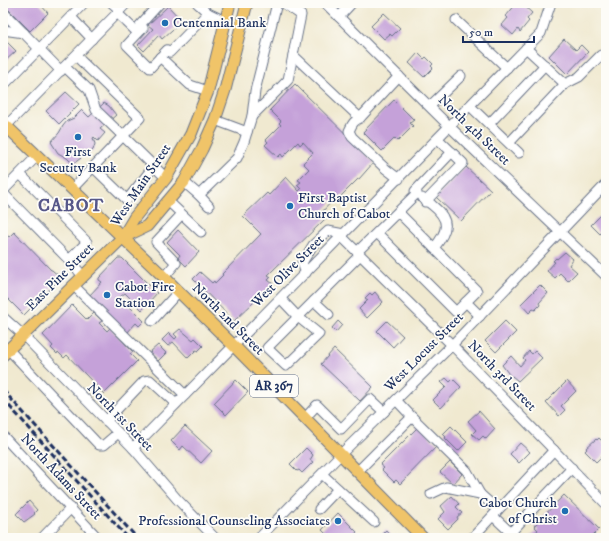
<svg xmlns="http://www.w3.org/2000/svg" width="609" height="541" font-family="'IM FELL DW Pica',serif">
  <rect width="100%" height="100%" fill="#fdfcf7"/>
  <filter id="ink" filterUnits="userSpaceOnUse"><feTurbulence type="fractalNoise" baseFrequency=".025" numOctaves="2"/><feDisplacementMap in="SourceGraphic" scale="8" xChannelSelector="R" yChannelSelector="G"/><feConvolveMatrix kernelMatrix="1 2 1 2 8 2 1 2 1" color-interpolation-filters="sRGB"/></filter>
  <filter id="wash" filterUnits="userSpaceOnUse"><feTurbulence type="fractalNoise" baseFrequency=".012" numOctaves="4" result="noise"/><feDisplacementMap in="SourceGraphic" scale="16" xChannelSelector="R" yChannelSelector="G"/><feGaussianBlur stdDeviation="0.9" result="paint"/><feColorMatrix in="noise" values="0 0 0 0 0 0 0 0 0 0 0 0 0 0 0 0 0 1.4 0 .05"/><feComposite in="paint" operator="in"/></filter>
  <g filter="url(#wash)">
    <rect width="100%" height="100%" fill="#f0e9d0"/>
    <g id="blocks">
      <g fill="#c5a1d9">
        <polygon points="6,3 39,3 48,13 30,31 4,5"/>
        <polygon points="517,3 521,3 532,13 527,19 529,21 520,32 518,29 513,35 502,25 508,18 506,16"/>
        <polygon points="168,6 182,21 162,39 159,35 144,51 138,45 153,29 148,25"/>
        <polygon points="384,13 400,28 392,36 390,34 384,39 371,26"/>
        <polygon points="3,38 16,51 3,63"/>
        <polygon points="564,39 576,50 581,45 588,52 567,74 549,56"/>
        <polygon points="418,53 424,59 426,57 433,64 431,66 433,68 424,77 409,63"/>
        <polygon points="295,84 374,162 359,179 358,179 337,200 335,198 321,213 326,218 268,275 271,277 268,280 273,284 234,321 193,279 200,272 212,283 214,281 215,283 223,275 222,274 261,234 243,216 267,193 269,195 286,177 299,191 301,189 297,185 301,182 298,180 309,169 303,163 313,153 303,142 300,145 298,142 283,157 281,154 278,157 265,145 268,142 266,140 281,125 279,123 281,121 270,110"/>
        <polygon points="66,92 79,104 59,124 46,111"/>
        <polygon points="394,100 414,120 410,123 413,126 398,141 395,138 382,151 363,132"/>
        <polygon points="104,103 109,106 116,115 100,129 105,133 98,141 94,137 93,138 95,144 93,150 88,154 79,153 77,154 81,158 73,164 67,158 58,153 51,142 59,133 63,126 67,121 74,118 82,110 89,117"/>
        <polygon points="466,167 491,190 461,221 436,197"/>
        <polygon points="606,210 606,228 600,234 591,225"/>
        <polygon points="178,230 199,252 186,266 178,258 180,255 167,242"/>
        <polygon points="3,232 9,237 14,232 51,270 52,270 61,278 24,315 3,294"/>
        <polygon points="565,252 573,259 569,265 577,272 568,281 560,273 555,278 547,271 555,262 553,261 556,258 557,259"/>
        <polygon points="118,258 122,258 157,293 142,310 125,293 120,297 144,321 139,326 136,323 127,333 89,296 102,282 99,280 99,278"/>
        <polygon points="540,285 548,293 539,303 540,305 535,310 533,309 529,313 521,304"/>
        <polygon points="375,292 383,302 367,318 359,309 368,300 365,298 370,293 372,295"/>
        <polygon points="72,305 87,320 94,313 102,321 99,323 107,331 110,328 133,352 130,354 137,361 104,394 67,355 64,358 58,352 57,354 51,348 53,346 43,335"/>
        <polygon points="338,321 342,325 336,332 332,328"/>
        <polygon points="387,321 403,336 393,347 377,331"/>
        <polygon points="505,321 516,332 496,352 485,341"/>
        <polygon points="180,329 193,340 195,338 203,346 198,351 196,350 188,358 173,342 168,346 162,340 169,333 175,339 177,337 174,334"/>
        <polygon points="158,345 166,353 158,361 150,352"/>
        <polygon points="334,349 373,387 360,401 321,364"/>
        <polygon points="529,351 532,354 535,351 542,358 518,381 512,376 511,377 502,365 511,356 520,366 525,360 523,358"/>
        <polygon points="446,378 450,382 453,379 461,387 441,408 433,400 446,387 441,382"/>
        <polygon points="236,380 248,392 226,415 214,403"/>
        <polygon points="567,381 576,391 561,406 565,410 559,416 546,402"/>
        <polygon points="479,411 495,429 486,439 483,436 479,440 472,434 476,430 468,421"/>
        <polygon points="185,426 212,451 201,463 183,446 180,450 171,441"/>
        <polygon points="419,426 438,445 400,484 396,480 394,482 382,470 384,468 380,465"/>
        <polygon points="451,426 467,442 458,451 445,438 446,437 443,434"/>
        <polygon points="599,438 605,444 606,443 606,452 596,462 585,451 587,449 586,448 596,439 597,440"/>
        <polygon points="520,443 530,452 519,463 510,454"/>
        <polygon points="306,448 313,455 310,460 313,462 302,473 299,470 297,471 290,464"/>
        <polygon points="450,462 462,474 453,484 440,472"/>
        <polygon points="564,495 599,529 590,538 530,538 538,530 534,526"/>
        <polygon points="452,496 459,504 456,507 462,513 457,517 458,519 448,529 438,519 445,512 441,506"/>
        <polygon points="29,501 37,510 34,513 35,514 24,522 16,514"/>
        <polygon points="338,513 357,532 351,538 330,538 322,530"/>
        <polygon points="386,530 393,538 378,538"/>
      </g>
    </g>
  </g>
  <g filter="url(#ink)">
    <use href="#blocks" fill-opacity="0" stroke="#667086" stroke-width="1"/>
    <g fill="none" stroke-linecap="round" stroke-linejoin="round">
      <g stroke="#667086" stroke-width="11">
        <g id="minor">
          <polyline points="112,3 120,10"/>
          <polyline points="160,3 140,25 143,28 127,45 150,68 167,50 170,52 208,13"/>
          <polyline points="197,3 208,13 225,21"/>
          <polyline points="325,3 449,126 606,276"/>
          <polyline points="3,12 61,71"/>
          <polyline points="117,13 138,33"/>
          <polyline points="71,17 92,39"/>
          <polyline points="339,17 352,3"/>
          <polyline points="456,20 507,68"/>
          <polyline points="3,30 24,33"/>
          <polyline points="293,55 360,118 399,76"/>
          <polyline points="160,57 190,85 208,91"/>
          <polyline points="65,67 89,90 96,110 123,136 140,118 76,56"/>
          <polyline points="565,84 579,77 601,55"/>
          <polyline points="3,86 84,3"/>
          <polyline points="430,106 461,76"/>
          <polyline points="470,106 519,153"/>
          <polyline points="252,116 288,80 301,15 283,3"/>
          <path d="M360,118C353,121 352,125 349,131L352,137L386,169L399,179"/>
          <polyline points="215,120 247,132"/>
          <polyline points="489,124 545,65"/>
          <polyline points="6,126 127,3"/>
          <polyline points="509,143 565,84 526,48"/>
          <polyline points="93,167 127,200 154,166"/>
          <polyline points="184,182 199,195 237,158 244,142 252,116 255,91 277,3"/>
          <polyline points="72,189 123,136 166,178"/>
          <polyline points="3,191 37,156"/>
          <polyline points="3,193 69,260 87,242 20,174"/>
          <polyline points="199,195 209,206"/>
          <path d="M422,198C425,201 429,202 432,205C451,220 448,231 434,248"/>
          <polyline points="168,201 201,232"/>
          <polyline points="425,202 463,163 438,139"/>
          <polyline points="398,212 477,291 466,302 480,316"/>
          <polyline points="377,233 456,312 466,302"/>
          <polyline points="342,237 452,345 606,504"/>
          <polyline points="357,252 417,193 415,191 452,152"/>
          <polyline points="69,260 83,276"/>
          <polyline points="306,273 302,263 313,245 328,231 344,234"/>
          <polyline points="164,277 176,263 156,242 181,215"/>
          <polyline points="73,285 185,395"/>
          <polyline points="281,299 298,317 319,334 286,366 267,348 360,255"/>
          <polyline points="314,301 329,315"/>
          <polyline points="3,317 23,335 133,448 177,499 215,538"/>
          <polyline points="152,321 179,291"/>
          <polyline points="9,350 99,445 104,445 118,433"/>
          <polyline points="412,417 467,471 480,494 498,510"/>
          <polyline points="305,418 317,405 341,429 370,399 384,412"/>
          <polyline points="106,421 144,381 150,380 176,404"/>
          <polyline points="3,436 98,538"/>
          <polyline points="133,448 541,33 551,3"/>
          <polyline points="358,471 412,417 396,400"/>
          <polyline points="322,474 374,522"/>
          <polyline points="431,494 446,487 480,494"/>
          <polyline points="319,509 338,489"/>
          <polyline points="493,516 512,534"/>
          <polyline points="42,538 71,508"/>
          <polyline points="259,538 341,454 452,345 606,184"/>
          <polyline points="472,538 554,450"/>
          <polyline points="510,538 514,529 572,468"/>
        </g>
      </g>
      <g stroke="#667086" stroke-width="13">
        <g id="major">
          <polyline points="3,123 164,277 234,346 423,538"/>
          <polyline points="122,238 147,226 184,182 202,149 215,120 225,90 247,3"/>
          <polyline points="3,355 122,238 134,218 166,178 191,134 208,91 230,3"/>
        </g>
      </g>
      <use href="#minor" stroke="#fff" stroke-width="9"/>
      <use href="#major" stroke="#f0c469" stroke-width="11"/>
      <g stroke="#1b2f5e" stroke-width="3" stroke-dasharray="6 3" stroke-linecap="butt">
        <polyline points="3,390 137,538"/>
        <polyline points="3,399 128,538"/>
      </g>
    </g>
  </g>
  <g fill="#1f6fb2" stroke="#fdfcf7" stroke-width="1.5">
    <circle cx="165" cy="23" r="4"/>
    <circle cx="78" cy="137" r="4"/>
    <circle cx="290" cy="206" r="4"/>
    <circle cx="107" cy="295" r="4"/>
    <circle cx="565" cy="511" r="4"/>
    <circle cx="338" cy="521" r="4"/>
  </g>
  <g text-anchor="middle" dominant-baseline="central" stroke-width="3.5" stroke-linejoin="round" paint-order="stroke">
    <rect fill="#fdfcf7" stroke="#5f6c8c" stroke-width="1" x="250" y="375" width="48" height="22" rx="3"/>
    <g font-size="13" font-weight="bold" fill="#1b2f5e">
      <text x="274" y="386">AR 367</text>
    </g>
    <g font-size="14" fill="#1b2f5e" stroke="#fdfcf7" text-anchor="start">
      <text x="173" y="23">Centennial Bank</text>
      <text x="78" y="152" text-anchor="middle">First<tspan x="78" dy="16">Secutity Bank</tspan></text>
      <text x="298" y="198">First Baptist<tspan x="298" dy="16">Church of Cabot</tspan></text>
      <text x="115" y="287">Cabot Fire<tspan x="115" dy="16">Station</tspan></text>
      <text x="557" y="503" text-anchor="end">Cabot Church<tspan x="557" dy="16">of Christ</tspan></text>
      <text x="330" y="521" text-anchor="end">Professional Counseling Associates</text>
    </g>
    <g font-size="14" fill="#1b2f5e" stroke="#fdfcf7">
      <text transform="translate(474 130) rotate(44)">North 4th Street</text>
      <text transform="translate(141 185) rotate(-56)">West Main Street</text>
      <text transform="translate(288 271) rotate(-45)">West Olive Street</text>
      <text transform="translate(60 277) rotate(-45)">East Pine Street</text>
      <text transform="translate(228 319) rotate(45)">North 2nd Street</text>
      <text transform="translate(424 352) rotate(-45)">West Locust Street</text>
      <text transform="translate(502 376) rotate(46)">North 3rd Street</text>
      <text transform="translate(120 417) rotate(46)">North 1st Street</text>
      <text transform="translate(61 477) rotate(47)">North Adams Street</text>
    </g>
    <g font-size="18" font-weight="bold" letter-spacing="1" fill="#565789" stroke="#fdfcf7">
      <text x="71" y="206">CABOT</text>
    </g>
  </g>
  <rect width="609" height="541" fill="none" stroke="#fdfcf7" stroke-width="16"/>
  <path d="M463 36v6h71v-6" fill="none" stroke="#1b2f5e" stroke-width="2"/>
  <text x="469" y="36" font-size="12" fill="#1b2f5e" stroke="#fdfcf7" stroke-width="3" paint-order="stroke">50 m</text>
</svg>
